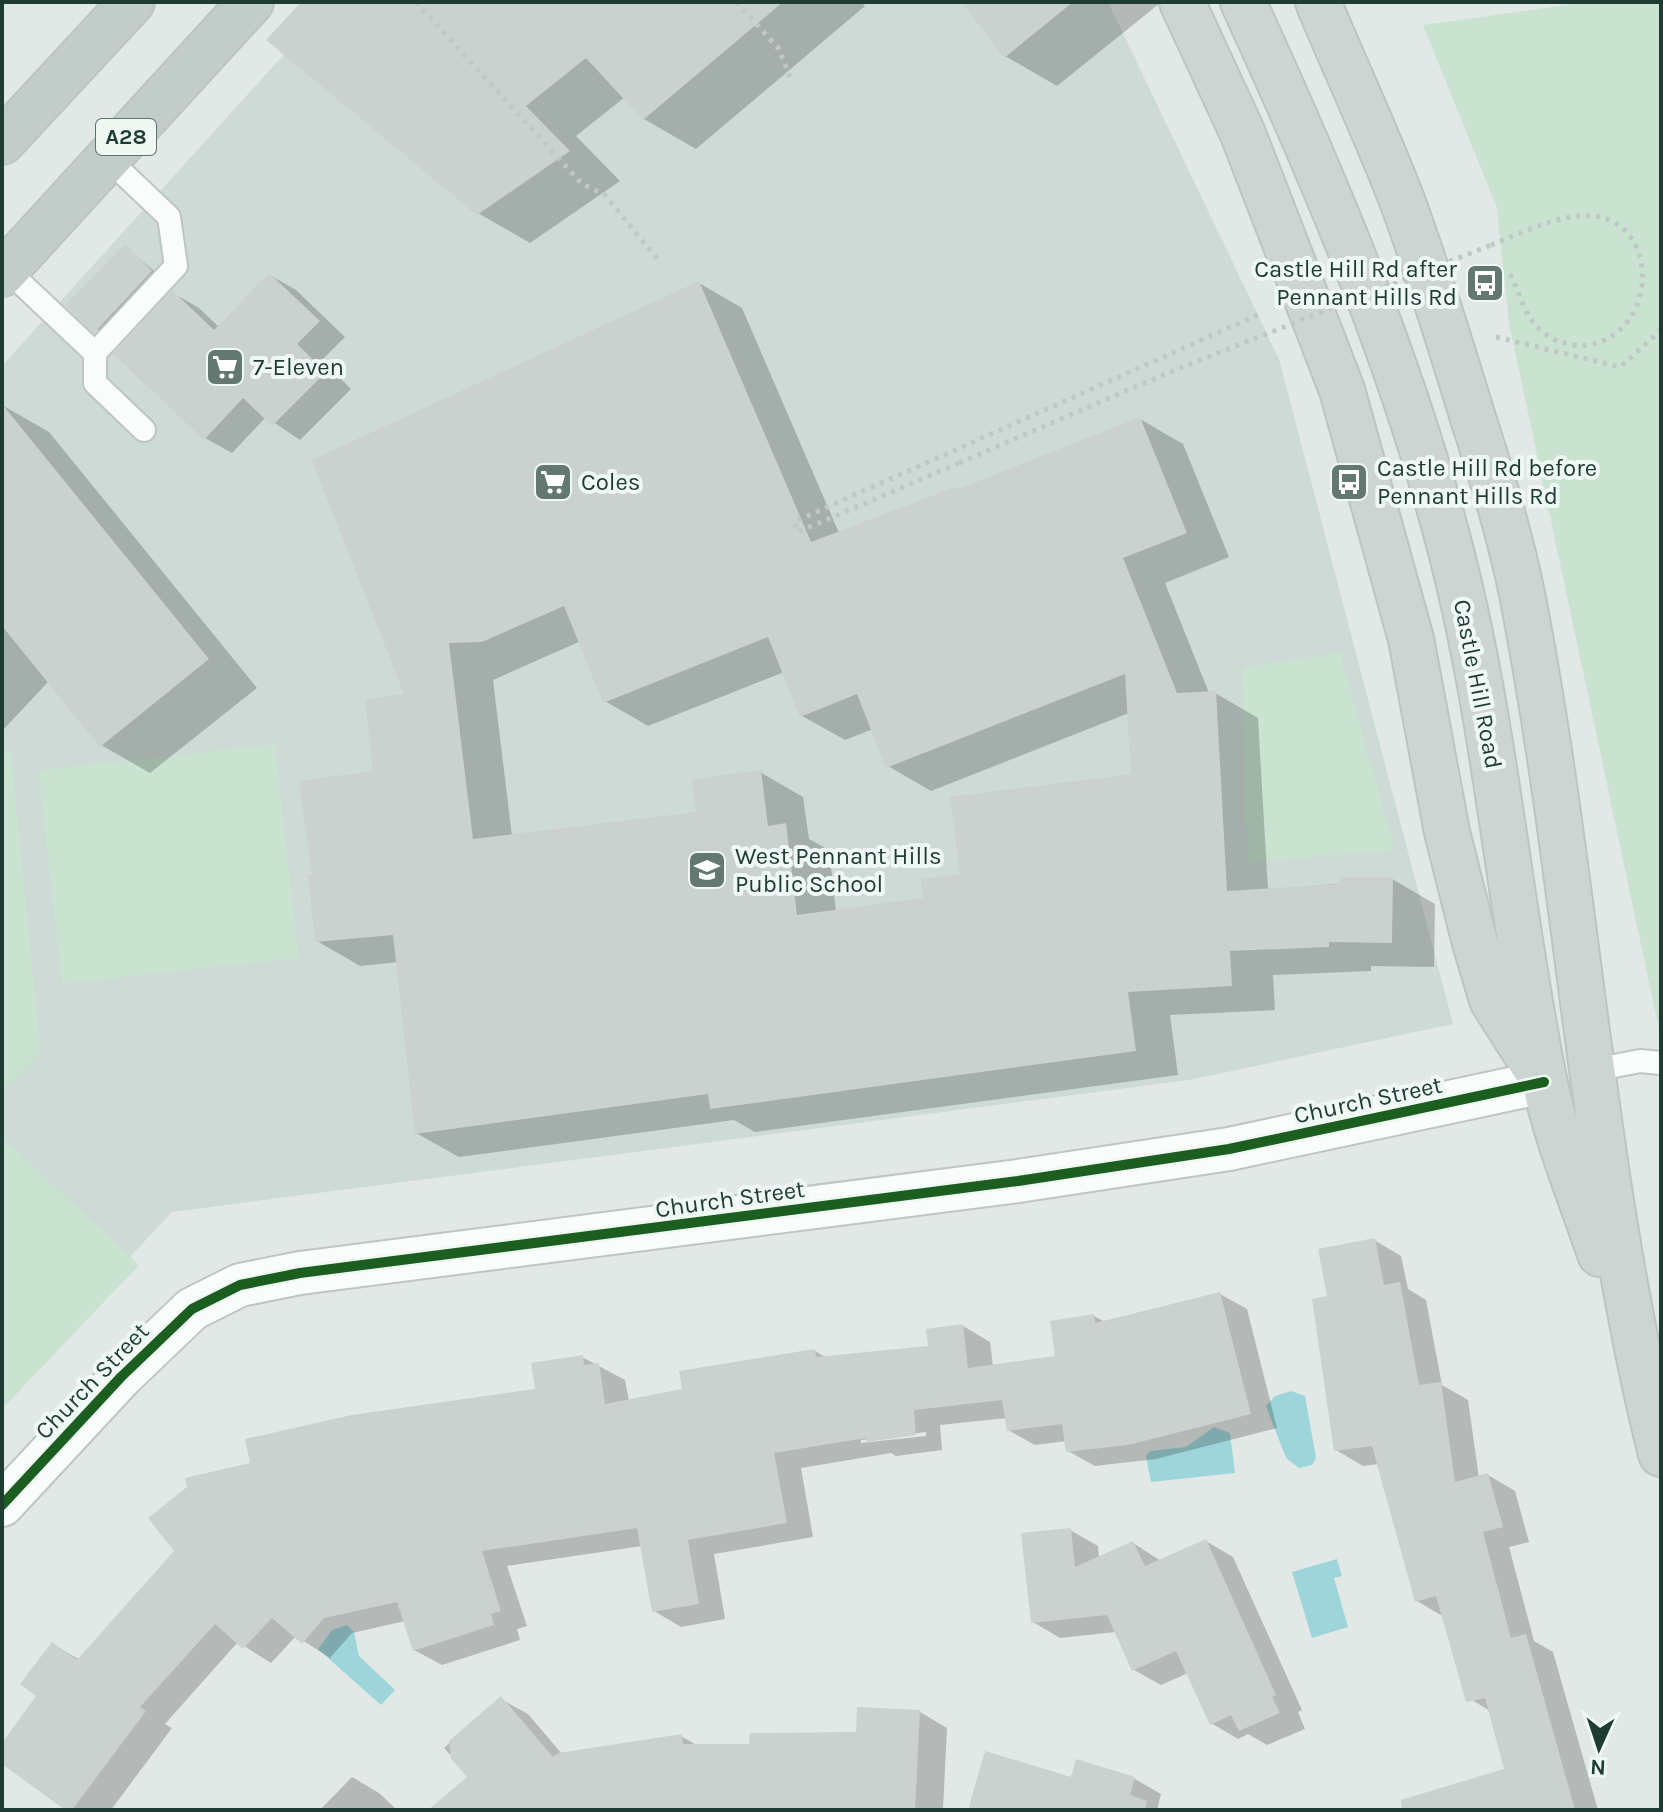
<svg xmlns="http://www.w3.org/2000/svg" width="1663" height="1812" font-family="Karla,sans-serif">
  <rect width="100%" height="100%" fill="#e1e8e5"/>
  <polygon fill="#cedad5" points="339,2 1108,2 1279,359 1453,1024 1189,1080 172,1212 2,1394 2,366 278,61"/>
  <g fill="#c9e3d0">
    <polygon points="1588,2 1661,2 1661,1039 1509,323 1497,208 1423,25"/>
    <polygon points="1340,652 1395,850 1247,863 1242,668"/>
    <polygon points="275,744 299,958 62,984 38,770"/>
    <polygon points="11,750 41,1052 2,1092 2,751"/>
    <polygon points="2,1136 139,1265 2,1409"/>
  </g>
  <g fill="#9ed5da">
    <polygon points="1291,1391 1305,1396 1316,1458 1312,1465 1299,1468 1286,1458 1266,1406 1275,1396"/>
    <polygon points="1214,1427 1230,1433 1235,1473 1151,1482 1146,1456 1150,1451 1186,1447"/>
    <polygon points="1337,1559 1342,1576 1334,1578 1348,1627 1312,1638 1292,1572"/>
    <polygon points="347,1625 354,1632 359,1656 395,1690 381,1705 318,1649 332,1630"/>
  </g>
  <g fill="#0003" fill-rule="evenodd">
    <polygon points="303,2 862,2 865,6 696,149 644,119 625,97 576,136 620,181 530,243 478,213"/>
    <polygon points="964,2 1158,2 1159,4 1057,86 1005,56"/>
    <polygon points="125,247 164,279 109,339 68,305"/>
    <polygon points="270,275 296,290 345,337 322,360 351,389 300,440 266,417 232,453 205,438 173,293 199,308 219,327"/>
    <path d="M699,283L742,308L839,533L955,489L959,491L1140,419L1183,444L1229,557L1165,583L1209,693H1215L1258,718L1268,890L1392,879L1435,904L1434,967L1371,966V971L1273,975L1275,1010L1170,1015L1178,1075L755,1132L734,1120L459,1157L416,1133L398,962L360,966L317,941L315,876L375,772L407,696ZM581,641L605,701L648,726L784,672L802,716L845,740L873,729L888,766L931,791L1129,713L1133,775L925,899L836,911L829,850L809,839L803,797L760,772L698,814L512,836L493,680Z"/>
    <polygon points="2,405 49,432 257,688 150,773 101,745 49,681 2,731"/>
    <polygon points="1374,1240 1401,1256 1408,1289 1426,1300 1442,1385 1468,1400 1479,1478 1488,1475 1515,1491 1529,1542 1509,1547 1534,1641 1553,1652 1598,1810 1454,1810 1507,1771 1490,1711 1472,1700 1444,1617 1417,1601 1379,1464 1363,1466 1336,1450 1330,1298"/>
    <path d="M1220,1294L1247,1309L1277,1428L1156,1459L1095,1466L1068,1451L1067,1441L1035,1445L1008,1430L1007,1418L940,1425L942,1450L896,1456L891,1453L801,1468L813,1537L714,1554L725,1619L681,1627L654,1611L642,1546L507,1566L527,1626L517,1629L520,1640L442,1665L414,1650L405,1621L352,1633L330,1658L296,1636L271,1663L238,1642L165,1724L172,1728L111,1810H68L2,1762V1746L39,1695L53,1644L80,1660L538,1390L582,1357L625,1380L629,1401L685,1391L815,1351L827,1358L930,1348L963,1326L990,1342L993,1366L1057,1358L1094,1316L1105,1322ZM926,1432V1436L861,1443V1440Z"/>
    <polygon points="1070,1530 1098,1546 1099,1559 1133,1543 1161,1561 1206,1541 1233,1557 1302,1710 1298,1712 1305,1729 1267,1745 1248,1734 1238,1739 1211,1723 1188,1673 1161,1685 1134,1670 1116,1632 1060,1638 1033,1622"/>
    <polygon points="501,1699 528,1714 562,1754 681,1736 698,1746 751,1746 858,1734 859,1709 920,1712 947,1728 943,1810 482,1810 477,1785 444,1748"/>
    <polygon points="352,1777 379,1793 397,1810 320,1810"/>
    <polygon points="1135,1779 1161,1794 1157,1810 971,1810"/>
  </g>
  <g fill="#cad1ce" fill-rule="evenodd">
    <polygon points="301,2 783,2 643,120 586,58 526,106 570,151 477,215 266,40"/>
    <polygon points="962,2 1073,2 1004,58"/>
    <polygon points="125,244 152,271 94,333 65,305"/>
    <polygon points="269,273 320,321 297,344 326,372 272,426 243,398 204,440 113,354 172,290 214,330"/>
    <path d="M699,281L811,542L955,487L956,490L1140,417L1187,533L1123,558L1177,693L1216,691L1227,891L1339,884V877H1393L1392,943L1329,942V947L1230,951L1232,986L1128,992L1136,1051L710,1109L708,1094L415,1134L393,935L315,942L308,874H312L299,781L373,771L365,699L404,694L312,460ZM564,606L603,703L768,637L800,717L857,694L886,768L1125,674L1131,774L950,797L960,874L921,879L923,898L797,915L786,823L768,826L761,770L692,779L696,812L473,839L449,643L482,642Z"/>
    <polygon points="2,404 209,659 100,747 2,626"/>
    <polygon points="1375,1238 1384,1285 1400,1282 1419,1385 1441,1382 1455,1482 1488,1473 1503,1527 1483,1532 1511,1638 1526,1634 1575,1810 1402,1810 1401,1800 1504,1769 1485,1698 1466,1702 1436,1596 1415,1602 1372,1446 1334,1451 1312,1299 1327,1296 1318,1249"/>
    <polygon points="1220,1292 1251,1414 1128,1445 1066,1452 1062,1424 1007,1431 1002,1400 914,1410 916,1435 867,1442 866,1438 774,1453 787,1523 688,1540 699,1604 652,1612 637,1528 482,1551 501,1611 491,1614 494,1625 413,1651 397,1602 324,1618 302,1644 272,1618 243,1649 215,1624 140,1707 146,1711 72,1810 65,1810 2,1764 2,1743 36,1696 20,1684 52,1642 77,1660 174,1551 148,1518 187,1487 185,1478 250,1463 245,1439 352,1415 535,1389 531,1363 583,1355 584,1365 599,1363 605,1404 682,1389 679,1371 815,1349 816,1357 928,1346 926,1329 963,1324 968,1368 1055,1356 1050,1321 1094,1314 1095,1323"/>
    <polygon points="1071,1528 1075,1567 1133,1541 1145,1566 1206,1539 1276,1695 1272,1697 1280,1713 1239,1731 1231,1715 1210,1725 1176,1651 1132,1671 1107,1615 1031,1623 1021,1533"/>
    <polygon points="501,1696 553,1757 558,1753 682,1734 683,1744 749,1744 750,1733 856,1732 857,1707 920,1710 915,1810 428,1810 467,1777 451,1759 449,1741"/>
    <polygon points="985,1751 1071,1777 1076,1759 1135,1777 1130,1795 1147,1801 1145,1810 968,1810"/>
  </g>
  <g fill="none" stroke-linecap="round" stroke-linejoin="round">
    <g stroke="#bec5c2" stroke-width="26">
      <g id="service">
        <polyline points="6,269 95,353 176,266 169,217 107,158"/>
        <polyline points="95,353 95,383 144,430"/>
        <polyline points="1594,1070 1640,1061 1661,1063"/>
      </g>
    </g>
    <g stroke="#bec5c2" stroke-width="46">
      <polyline id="minor" points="2,1505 121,1377 192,1309 240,1285 300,1273 1018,1181 1229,1149 1544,1082"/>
    </g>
    <g stroke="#bbc5c1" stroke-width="48">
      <g id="primary">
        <polyline points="1182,2 1243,134 1342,390 1411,639 1447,832 1475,943 1492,1000 1534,1066"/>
        <path d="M1243,2C1325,180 1403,364 1452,555C1496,727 1509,905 1544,1079C1556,1138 1581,1197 1600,1254"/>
        <path d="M1318,2C1346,69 1377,135 1403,203C1429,274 1451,346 1473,418C1492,477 1511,538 1523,599C1578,882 1591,1174 1661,1454"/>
      </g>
    </g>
    <g stroke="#bbc5c1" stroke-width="48">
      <g id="trunk">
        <polyline points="2,142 132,2"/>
        <polyline points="2,274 251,2"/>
      </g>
    </g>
    <g stroke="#bfc8c5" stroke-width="5" stroke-dasharray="4 6" stroke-linecap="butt">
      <polyline points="416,2 582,184 605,195 659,261"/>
      <polyline points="736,2 779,49 792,83"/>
      <path d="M1491,245C1519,234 1549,219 1579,216C1661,208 1663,333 1588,345C1570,347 1551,341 1538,328C1523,313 1520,292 1510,274H1496"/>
      <polyline points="1496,337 1620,367 1661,330"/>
      <polyline points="959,463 798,532 794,522 1262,313"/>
    </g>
    <use href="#service" stroke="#fafcfb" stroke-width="22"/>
    <use href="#minor" stroke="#fafcfb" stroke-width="42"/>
    <use href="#primary" stroke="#ccd5d2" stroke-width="44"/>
    <use href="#trunk" stroke="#c2ccc9" stroke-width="44"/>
    <polyline stroke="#bfc8c5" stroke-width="5" stroke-dasharray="4 6" stroke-linecap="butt" points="959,463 1170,372 1491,245"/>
    <g stroke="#eff8f3" stroke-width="15">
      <polyline id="cycleway" points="2,1505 121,1377 192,1309 240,1285 300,1273 1018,1181 1229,1149 1544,1082"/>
    </g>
    <use href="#cycleway" stroke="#1b5e20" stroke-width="10"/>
  </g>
  <defs>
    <g id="bus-square" transform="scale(2)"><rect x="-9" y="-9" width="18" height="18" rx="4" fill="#627871" stroke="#eff8f3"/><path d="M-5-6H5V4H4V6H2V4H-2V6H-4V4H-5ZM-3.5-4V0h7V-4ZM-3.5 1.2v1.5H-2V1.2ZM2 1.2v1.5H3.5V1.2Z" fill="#fff"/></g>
    <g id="supermarket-square" transform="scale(2)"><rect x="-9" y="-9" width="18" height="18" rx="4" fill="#627871" stroke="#eff8f3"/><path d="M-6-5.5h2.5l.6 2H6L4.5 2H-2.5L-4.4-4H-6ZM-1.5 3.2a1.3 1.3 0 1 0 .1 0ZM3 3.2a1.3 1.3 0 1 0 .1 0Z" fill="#fff"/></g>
    <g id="school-square" transform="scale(2)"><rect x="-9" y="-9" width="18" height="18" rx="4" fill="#627871" stroke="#eff8f3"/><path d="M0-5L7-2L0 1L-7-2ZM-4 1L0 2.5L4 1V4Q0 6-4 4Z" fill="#fff"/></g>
  </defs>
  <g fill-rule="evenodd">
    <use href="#bus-square" x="1485" y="283"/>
    <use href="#supermarket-square" x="225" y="367"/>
    <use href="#supermarket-square" x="553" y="482"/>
    <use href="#bus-square" x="1349" y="482"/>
    <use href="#school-square" x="707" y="870"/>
  </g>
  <g text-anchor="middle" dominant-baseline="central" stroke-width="8" stroke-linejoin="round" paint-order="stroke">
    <rect fill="#eff8f3" stroke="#5d746d" stroke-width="2" x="96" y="119" width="60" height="36" rx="6"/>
    <g font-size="22" font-weight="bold" fill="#1e3c33">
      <text x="126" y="137">A28</text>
    </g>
    <g font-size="24" fill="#1e3c33" stroke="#eff8f3" text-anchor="start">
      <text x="1457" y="269" text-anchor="end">Castle Hill Rd after<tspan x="1457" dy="28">Pennant Hills Rd</tspan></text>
      <text x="253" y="367">7-Eleven</text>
      <text x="1377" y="468">Castle Hill Rd before<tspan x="1377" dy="28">Pennant Hills Rd</tspan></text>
      <text x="581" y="482">Coles</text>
      <text x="735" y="856">West Pennant Hills<tspan x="735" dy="28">Public School</tspan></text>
    </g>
    <g font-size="24" fill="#1e3c33" stroke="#eff8f3">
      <text transform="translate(1478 684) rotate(79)">Castle Hill Road</text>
      <text transform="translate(1368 1100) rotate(-12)">Church Street</text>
      <text transform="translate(730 1199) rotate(-8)">Church Street</text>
      <text transform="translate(92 1381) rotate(-46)">Church Street</text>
    </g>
  </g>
  <rect width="1663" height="1812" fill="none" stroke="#1e3c33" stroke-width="8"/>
  <g transform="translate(1599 1748) rotate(183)" stroke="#eff8f3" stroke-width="6" paint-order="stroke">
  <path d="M0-6L14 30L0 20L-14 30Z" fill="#1e3c33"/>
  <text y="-12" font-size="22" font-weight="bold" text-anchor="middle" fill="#1e3c33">N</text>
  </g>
</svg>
